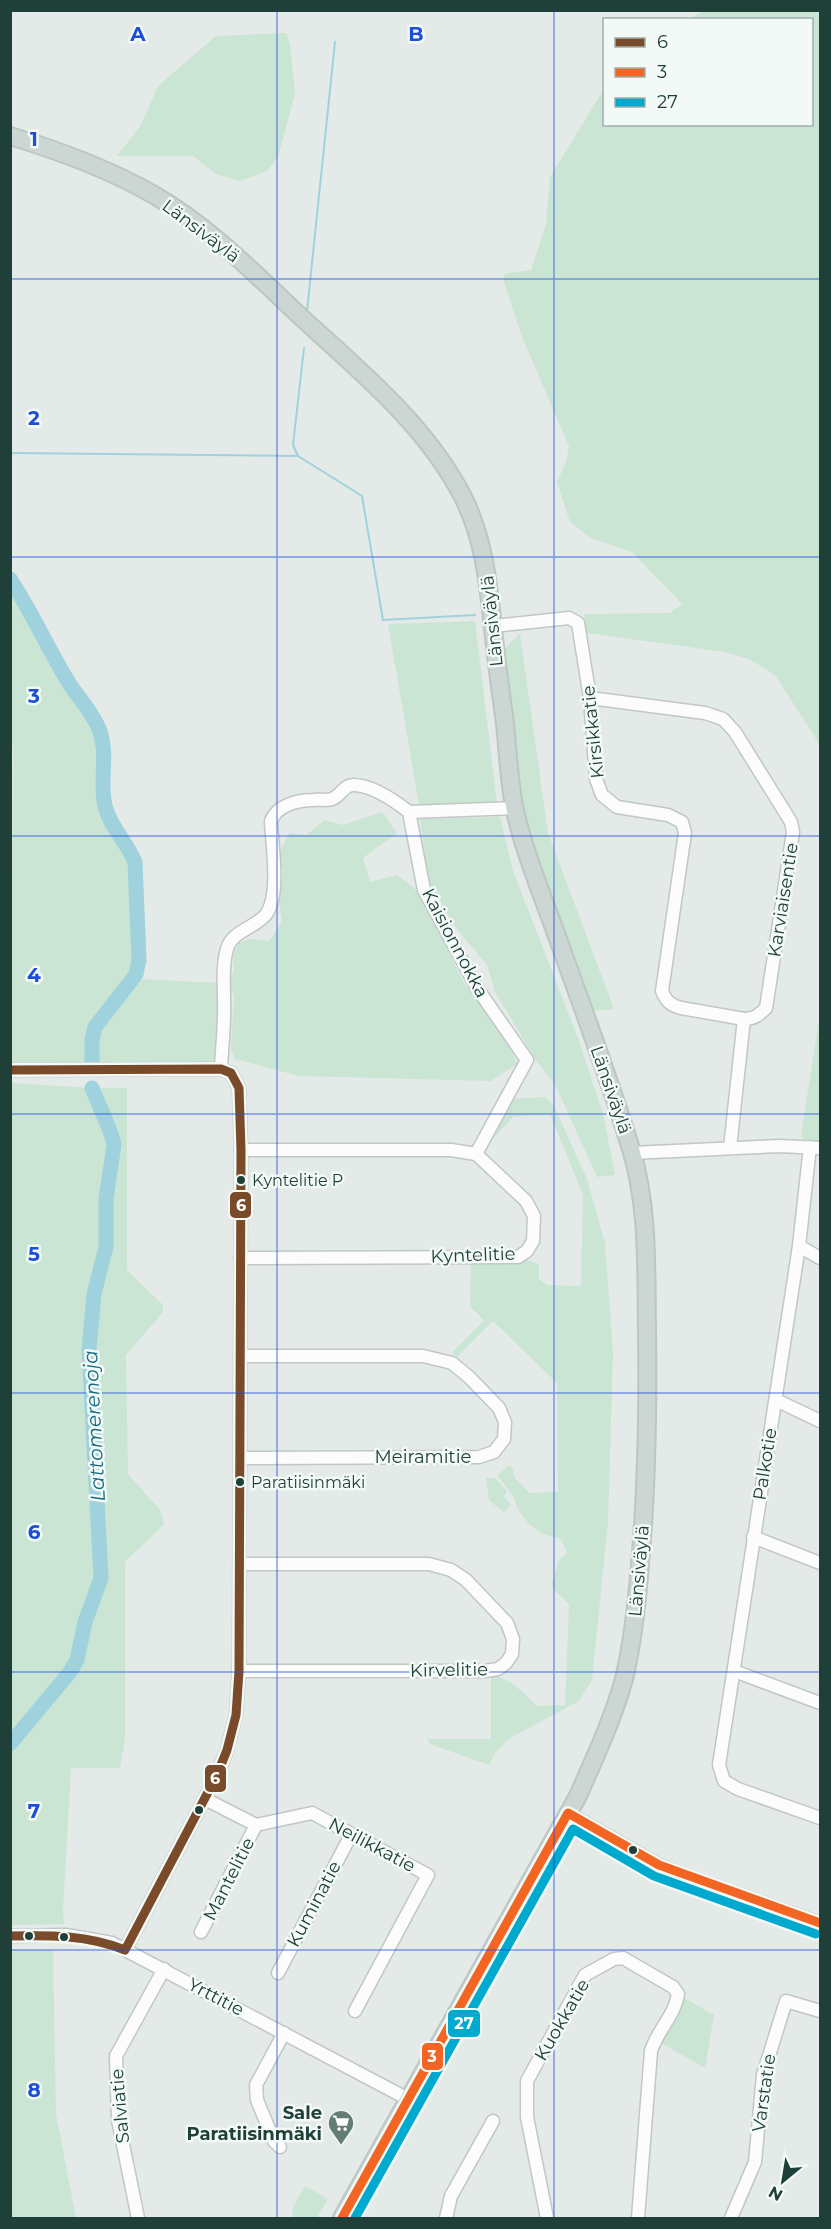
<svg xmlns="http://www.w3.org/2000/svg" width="831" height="2229" font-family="Montserrat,sans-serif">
  <rect width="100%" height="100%" fill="#e4eae7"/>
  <g fill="#cbe5d4">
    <polygon points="706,10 820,11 820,745 775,675 751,660 725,652 587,633 584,614 670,613 682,604 632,552 591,538 570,522 557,482 566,462 569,446 522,337 503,279 505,274 531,270 546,224 550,177 604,89 604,124 812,124 812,20 689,19"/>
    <polygon points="286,33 290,43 295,94 278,157 267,171 240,181 216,174 193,156 117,156 141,125 158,86 216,36"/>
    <path d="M10,588L70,694L87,715L98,737L100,762V802L107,821L127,852L134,875V966C125,989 100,1004 92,1027C88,1039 88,1052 88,1064L12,1062L10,876H12L13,747L10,745Z"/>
    <polygon points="475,621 497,804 419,805 388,624"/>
    <polygon points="520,634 548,833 614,1009 592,1011 533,855 516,781 504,649"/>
    <polygon points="382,812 397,833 363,858 370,882 397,875 420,893 464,983 508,1041 517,1064 491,1081 299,1076 235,1059 231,1049 234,996 228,980 234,972 233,956 239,943 251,939 269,941 282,922 278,897 283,872 279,853 290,833 306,835 325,820 343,825"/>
    <polygon points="500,817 513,871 578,1038 603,1114 615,1175 597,1177 555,1084 537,1062 495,992 487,965 456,928 428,881 420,819"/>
    <polygon points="140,979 220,983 219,1059 212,1065 97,1065 97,1040 99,1029"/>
    <polygon points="820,1013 820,1143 806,1141 801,1136"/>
    <polygon points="12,1083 92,1088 127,1088 127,1270 163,1305 163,1312 126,1355 128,1474 161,1511 164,1524 125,1562 125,1739 120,1768 71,1768 63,1910 64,1924 11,1925"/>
    <path d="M546,1097L554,1106L587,1179L605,1243L613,1353L608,1522L592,1680L579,1701L508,1739L495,1753L489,1765L430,1744L427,1739H491V1676C509,1676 524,1694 537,1706L565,1705L569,1605L551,1586L559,1560L567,1553L561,1539L542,1534L529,1524L517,1508L514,1497L497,1475L510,1465L513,1469L514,1477L529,1493L558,1492L557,1383L493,1321L457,1357L452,1352L484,1320L470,1306L471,1264L522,1259L539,1264V1279L547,1285L581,1286L583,1195L550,1114L513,1117L483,1150L510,1099Z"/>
    <polygon points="486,1478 495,1478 507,1491 504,1496 511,1505 504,1513 489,1500"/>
    <polygon points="11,1950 53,1950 56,2114 76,2218 11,2218"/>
    <polygon points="686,1999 714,2015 705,2068 661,2043 684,2000"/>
    <polygon points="305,2186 328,2199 317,2218 294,2218 292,2209"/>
  </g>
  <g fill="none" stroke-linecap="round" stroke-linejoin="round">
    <g stroke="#9fd2dd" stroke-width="2">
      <polyline points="307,311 335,42"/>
      <polyline points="304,348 293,445 298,456 362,496 383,620 475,615"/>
      <polyline points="10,453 298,456"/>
    </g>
    <g stroke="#9fd2dd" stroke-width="15">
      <path d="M10,579C32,612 48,649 69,683C79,699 92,711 99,729C109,754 99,780 105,806C110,827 127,842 135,862L139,960L136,974L131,981L95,1027L92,1040V1064"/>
      <path d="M10,1744L70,1672L77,1660L85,1622L101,1578L89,1350L94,1294L106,1247V1199L114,1145C113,1133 97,1102 92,1088"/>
    </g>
    <g stroke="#c1c7c5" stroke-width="15">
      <g id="minor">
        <path d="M493,626L569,618L578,623L590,698L596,779L602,795L617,807L668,815L682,822L685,833L662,991C666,1001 670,1005 681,1008L744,1019C754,1019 759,1015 766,1008L793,832L791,822L735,732L723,719L705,713L590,698"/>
        <polyline points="409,812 514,808"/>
        <path d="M221,1069C222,1046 225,1023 224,1000C224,983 222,966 227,949C232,930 257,928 267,913C280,893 272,845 271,821C277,805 298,800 314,800C320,799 327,801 332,799C342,795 344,784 355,785C373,786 395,801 409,812L424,890L477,988L527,1060L476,1154"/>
        <polyline points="10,1070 221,1069 231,1073 239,1088 241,1150 239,1671 236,1715 227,1750 217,1775 125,1950"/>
        <polyline points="810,1147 799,1246 719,1765 724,1781 738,1789 820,1818"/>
        <polyline points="730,1148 744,1019"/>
        <polyline points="632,1153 780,1146 820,1148"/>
        <polyline points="799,1246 820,1258"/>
        <polyline points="240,1258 518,1257 527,1251 533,1241 534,1216 526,1201 476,1154 451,1150 241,1150"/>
        <polyline points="240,1356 423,1356 452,1363 469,1377 499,1408 505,1422 504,1439 494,1452 479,1457 240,1458"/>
        <polyline points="776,1400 820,1421"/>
        <polyline points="753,1537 820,1563"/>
        <polyline points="239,1671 485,1671 498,1669 506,1663 512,1654 513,1639 507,1623 466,1580 451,1570 429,1564 240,1564"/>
        <polyline points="734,1671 820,1703"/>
        <polyline points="205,1799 256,1825 312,1813 428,1875 355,2011"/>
        <polyline points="568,1813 659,1865 693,1878 820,1923"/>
        <polyline points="201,1932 256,1825"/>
        <polyline points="10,1936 66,1935 112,1943 410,2100"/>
        <polyline points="278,1973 351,1835"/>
        <polyline points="280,2147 274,2141 257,2100 256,2085 284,2033"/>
        <polyline points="138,2218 118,2120 116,2056 164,1969"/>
        <polyline points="446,2218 451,2196 493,2121"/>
        <path d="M547,2218L527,2117V2081L585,1975L614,1959L623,1958L673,1987L678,1994C675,2015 657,2031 651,2051L638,2218"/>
        <polyline points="731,2218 755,2162 763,2075 786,2001 820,2011"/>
      </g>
    </g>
    <g stroke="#bcc7c3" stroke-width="20">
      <path id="major" d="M10,136C60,151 109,169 154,195C210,227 255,274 302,318C361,372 426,425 463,497C484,539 488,582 493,628C496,660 501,692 505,724C508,753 509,782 515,811C525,854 543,897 558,939C583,1009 609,1078 631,1149C649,1208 646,1271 647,1332C648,1409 647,1486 640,1564C637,1603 633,1641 624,1679C613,1719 595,1757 578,1796L342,2218"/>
    </g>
    <use href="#minor" stroke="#fbfcfb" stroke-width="12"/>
    <use href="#major" stroke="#ccd6d3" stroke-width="16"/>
    <g stroke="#f2f9f6" stroke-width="14">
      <path id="bus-1" d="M10,1070L221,1069L231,1073L239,1088L241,1150L239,1671L236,1715L227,1750L217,1775L125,1950C88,1935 50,1935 10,1936"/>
    </g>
    <g stroke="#f2f9f6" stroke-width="14">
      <polyline id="bus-2" points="342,2218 568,1813 659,1865 820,1923"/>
    </g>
    <g stroke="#f2f9f6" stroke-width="14">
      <polyline id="bus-3" points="355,2218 573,1829 654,1876 816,1934"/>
    </g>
    <use href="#bus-1" stroke="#7a4b2a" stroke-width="9"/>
    <use href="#bus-2" stroke="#f26522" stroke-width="9"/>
    <use href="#bus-3" stroke="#00a9ce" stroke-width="9"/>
  </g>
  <path fill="none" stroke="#1d4ed8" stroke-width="1.5" stroke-opacity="0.55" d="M277,10V2218M554,10V2218M10,279H820M10,557H820M10,836H820M10,1114H820M10,1393H820M10,1672H820M10,1950H820"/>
  <defs>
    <g id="supermarket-pin" transform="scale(1.35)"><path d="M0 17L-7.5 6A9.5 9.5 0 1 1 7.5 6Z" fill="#647c76" stroke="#f2f9f6"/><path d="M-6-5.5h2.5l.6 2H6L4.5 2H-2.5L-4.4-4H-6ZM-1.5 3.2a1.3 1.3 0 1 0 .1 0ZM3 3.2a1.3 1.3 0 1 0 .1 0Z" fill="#fff"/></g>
  </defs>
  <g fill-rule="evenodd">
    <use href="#supermarket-pin" x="341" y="2123"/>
  </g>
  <g fill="#1f4039" stroke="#f2f9f6" stroke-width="2">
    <circle cx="241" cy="1180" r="5"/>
    <circle cx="240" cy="1482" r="5"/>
    <circle cx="199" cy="1810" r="5"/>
    <circle cx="633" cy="1850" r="5"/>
    <circle cx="29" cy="1936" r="5"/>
    <circle cx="64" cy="1937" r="5"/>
  </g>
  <g text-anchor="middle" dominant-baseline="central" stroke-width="5" stroke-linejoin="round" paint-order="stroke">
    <g font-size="16" fill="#1f4039" stroke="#f2f9f6" text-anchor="start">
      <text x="252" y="1180">Kyntelitie P</text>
      <text x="251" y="1482">Paratiisinmäki</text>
    </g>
    <g font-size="18" fill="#1f4039" stroke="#f2f9f6">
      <text transform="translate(201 231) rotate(37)">Länsiväylä</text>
      <text transform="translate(492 621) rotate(-96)">Länsiväylä</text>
      <text transform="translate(593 732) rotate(-96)">Kirsikkatie</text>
      <text transform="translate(783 900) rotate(-81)">Karviaisentie</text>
      <text transform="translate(455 943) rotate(62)">Kaisionnokka</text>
      <text transform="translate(611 1090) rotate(71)">Länsiväylä</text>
      <text transform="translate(473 1255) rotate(-2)">Kyntelitie</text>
      <text x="423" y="1457">Meiramitie</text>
      <text transform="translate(765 1464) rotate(-81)">Palkotie</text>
      <text transform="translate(639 1571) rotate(-85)">Länsiväylä</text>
      <text transform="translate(449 1670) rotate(-1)">Kirvelitie</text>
      <text transform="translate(372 1845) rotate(28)">Neilikkatie</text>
      <text transform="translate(229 1879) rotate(-63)">Mantelitie</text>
      <text transform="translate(314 1904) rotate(-62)">Kuminatie</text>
      <text transform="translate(216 1997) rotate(28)">Yrttitie</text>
      <text transform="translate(562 2020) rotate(-60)">Kuokkatie</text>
      <text transform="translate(764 2093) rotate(-82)">Varstatie</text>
      <text transform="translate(120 2106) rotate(-95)">Salviatie</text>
    </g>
    <g font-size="18" font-weight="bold" fill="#1f4039" stroke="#f2f9f6" text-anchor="end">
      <text x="322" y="2113">Sale<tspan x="322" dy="21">Paratiisinmäki</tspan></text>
    </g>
    <g font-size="20" font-style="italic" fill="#126c83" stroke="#f2f9f6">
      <text transform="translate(94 1426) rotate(-93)">Lattomerenoja</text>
    </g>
  </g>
  <g font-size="20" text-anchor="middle" font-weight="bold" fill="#1d4ed8" stroke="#f2f9f6" stroke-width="5" stroke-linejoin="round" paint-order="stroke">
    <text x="138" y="41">A</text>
    <text x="416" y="41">B</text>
    <text x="34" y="146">1</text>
    <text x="34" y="425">2</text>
    <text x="34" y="703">3</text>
    <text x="34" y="982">4</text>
    <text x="34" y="1261">5</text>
    <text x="34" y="1539">6</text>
    <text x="34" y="1818">7</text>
    <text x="34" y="2097">8</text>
  </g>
  <g stroke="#f2f9f6" stroke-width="2">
    <rect x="229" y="1191" width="23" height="28" rx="6" fill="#7a4b2a"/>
    <rect x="204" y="1764" width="23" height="29" rx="6" fill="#7a4b2a"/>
    <rect x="447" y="2009" width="34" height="29" rx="6" fill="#00a9ce"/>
    <rect x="421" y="2042" width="23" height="29" rx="6" fill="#f26522"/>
  </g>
  <g font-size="16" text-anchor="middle" font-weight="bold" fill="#fff">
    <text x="241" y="1211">6</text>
    <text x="215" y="1784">6</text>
    <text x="464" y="2029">27</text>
    <text x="432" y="2062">3</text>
  </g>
  <rect width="831" height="2229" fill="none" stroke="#1f4039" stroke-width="24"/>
  <rect x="603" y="18" width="210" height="108" fill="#f2f9f6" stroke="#9eafaa" stroke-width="1.5"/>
  <rect x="615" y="38" width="30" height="9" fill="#7a4b2a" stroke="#9eafaa" stroke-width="1.5"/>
  <text x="657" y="48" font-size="18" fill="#1f4039">6</text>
  <rect x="615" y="68" width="30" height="9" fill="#f26522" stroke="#9eafaa" stroke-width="1.5"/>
  <text x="657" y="78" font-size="18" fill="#1f4039">3</text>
  <rect x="615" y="98" width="30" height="9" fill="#00a9ce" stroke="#9eafaa" stroke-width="1.5"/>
  <text x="657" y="108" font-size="18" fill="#1f4039">27</text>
  <g transform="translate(783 2181) rotate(210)" stroke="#f2f9f6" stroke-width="4.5" paint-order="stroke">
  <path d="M0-4.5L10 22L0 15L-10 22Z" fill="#1f4039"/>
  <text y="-9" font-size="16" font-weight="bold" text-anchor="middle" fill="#1f4039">N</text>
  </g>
</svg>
